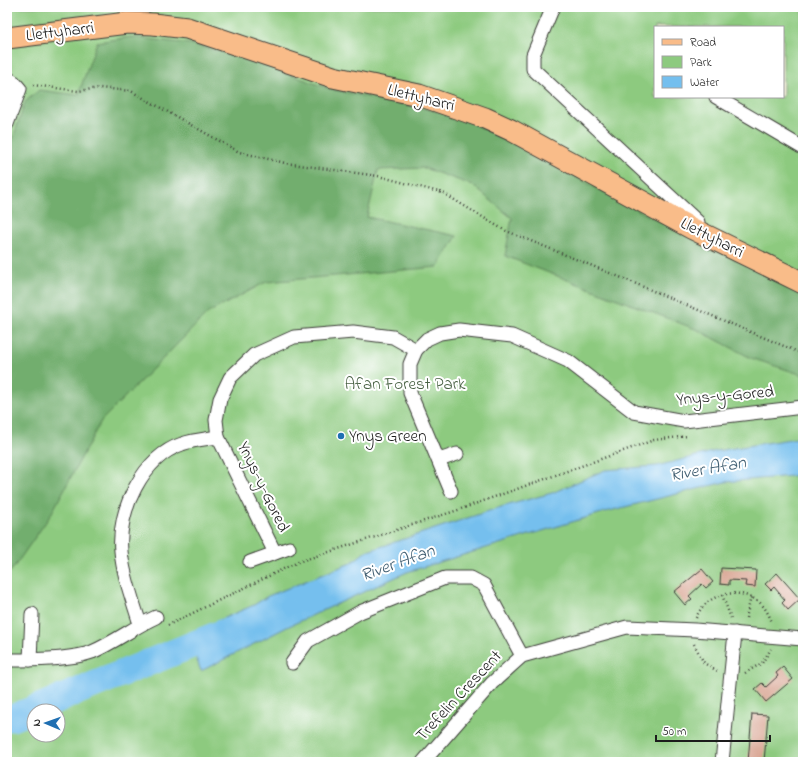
<svg xmlns="http://www.w3.org/2000/svg" width="810" height="769" font-family="'Indie Flower',sans-serif">
  <rect width="100%" height="100%" fill="#fff"/>
  <filter id="ink" filterUnits="userSpaceOnUse"><feTurbulence type="fractalNoise" baseFrequency=".025" numOctaves="2"/><feDisplacementMap in="SourceGraphic" scale="8" xChannelSelector="R" yChannelSelector="G"/><feConvolveMatrix kernelMatrix="1 2 1 2 8 2 1 2 1" color-interpolation-filters="sRGB"/></filter>
  <filter id="wash" filterUnits="userSpaceOnUse"><feTurbulence type="fractalNoise" baseFrequency=".012" numOctaves="4" result="noise"/><feDisplacementMap in="SourceGraphic" scale="16" xChannelSelector="R" yChannelSelector="G"/><feGaussianBlur stdDeviation="0.9" result="paint"/><feColorMatrix in="noise" values="0 0 0 0 0 0 0 0 0 0 0 0 0 0 0 0 0 1.4 0 .05"/><feComposite in="paint" operator="in"/></filter>
  <g filter="url(#wash)">
    <rect width="100%" height="100%" fill="#ede8ce"/>
    <path fill="#8dca7f" stroke="#54734e" fill-rule="evenodd" d="M7,7H803V762H7ZM655,27H783V97H655ZM34,711H58V735H34Z"/>
    <polygon fill="#72ae6e" stroke="#476545" points="131,37 191,44 248,59 330,89 456,115 524,149 647,215 803,293 803,375 751,358 698,330 505,256 512,218 472,185 424,168 378,170 367,217 457,236 438,267 266,282 208,313 101,421 50,516 12,570 7,574 7,157 25,102 39,90 78,95 97,42"/>
    <polygon fill="#74bfee" stroke="#486e85" points="803,437 803,475 725,482 605,512 407,572 287,627 201,671 187,634 254,605 268,596 351,563 365,552 501,507 552,493 605,470 657,466 716,451"/>
    <g fill="none" stroke-linecap="round" stroke-linejoin="round">
      <polyline stroke="#74bfee" stroke-width="27" points="7,718 12,718 224,632"/>
    </g>
    <g id="blocks">
      <g fill="#d7a18e">
        <polygon points="721,568 756,570 755,587 745,586 746,581 729,580 729,585 720,584"/>
        <polygon points="702,569 713,582 706,588 702,584 689,596 692,599 685,605 674,592"/>
        <polygon points="777,573 800,599 788,610 782,603 785,600 774,587 771,590 765,584"/>
        <polygon points="783,667 793,679 766,702 755,689 762,683 766,687 778,676 776,673"/>
        <polygon points="752,714 768,715 764,762 748,762"/>
      </g>
    </g>
  </g>
  <g filter="url(#ink)">
    <use href="#blocks" fill-opacity="0" stroke="#3b3b37" stroke-width="1"/>
    <g fill="none" stroke-linecap="round" stroke-linejoin="round">
      <g stroke="#3b3b37" stroke-width="15">
        <g id="minor">
          <polyline points="553,7 533,55 533,69 698,222 691,228"/>
          <polyline points="7,78 14,82 20,89 7,124"/>
          <polyline points="716,97 803,148"/>
          <polyline points="439,460 457,454"/>
          <polyline points="451,491 410,393 410,364 416,350 427,339 440,333 459,330 512,336 568,361 634,412 684,421 803,407"/>
          <polyline points="275,553 218,437 216,420 220,399 230,378 254,355 294,337 353,332 393,337 416,350"/>
          <polyline points="250,562 289,548"/>
          <path d="M140,624C133,601 123,575 121,551C117,511 143,457 182,444C193,440 206,439 218,437"/>
          <path d="M7,660C30,660 71,660 92,652C115,642 134,627 156,617"/>
          <polyline points="30,660 32,614"/>
          <polyline points="292,663 308,641 360,612 445,578 471,578 484,585 522,656"/>
          <polyline points="423,762 492,683 522,656 627,627 695,630 803,639"/>
          <polyline points="722,762 735,633"/>
        </g>
      </g>
      <g stroke="#3b3b37" stroke-width="23">
        <polyline id="primary" points="7,38 127,23 153,24 187,28 333,77 419,95 485,118 511,130 691,228 803,283"/>
      </g>
      <g stroke="#3b3b37" stroke-width="2.5" stroke-dasharray="1 3" stroke-linecap="butt">
        <polyline points="33,85 78,91 100,88 131,91 239,152 285,163 378,176 443,193 504,230 627,280 803,354"/>
        <polyline points="722,595 731,618"/>
        <path d="M696,618C706,593 738,586 759,602C765,607 769,615 772,622"/>
        <polyline points="746,618 751,597"/>
        <polyline points="168,625 298,562 458,510 654,440 688,436"/>
        <polyline points="694,644 704,663 717,671"/>
        <polyline points="745,673 762,663 771,649"/>
      </g>
      <use href="#minor" stroke="#fff" stroke-width="13"/>
      <use href="#primary" stroke="#f9bc89" stroke-width="21"/>
    </g>
  </g>
  <circle fill="#1f6fb2" stroke="#fff" stroke-width="1.5" cx="341" cy="436" r="4"/>
  <g text-anchor="middle" dominant-baseline="central" stroke-width="4" stroke-linejoin="round" paint-order="stroke">
    <g font-size="17" fill="#1c1c1c" stroke="#fff">
      <text transform="translate(60 32) rotate(-7)">Llettyharri</text>
      <text transform="translate(421 98) rotate(14)">Llettyharri</text>
      <text transform="translate(712 238) rotate(27)">Llettyharri</text>
      <text transform="translate(725 396) rotate(-5)">Ynys-y-Gored</text>
      <text transform="translate(263 487) rotate(64)">Ynys-y-Gored</text>
      <text transform="translate(459 696) rotate(-47)">Trefelin Crescent</text>
    </g>
    <g font-size="17" fill="#496244" stroke="#fff">
      <text x="405" y="384">Afan Forest Park</text>
    </g>
    <g font-size="17" fill="#1c1c1c" stroke="#fff" text-anchor="start">
      <text x="349" y="436">Ynys Green</text>
    </g>
    <g font-size="18" font-style="italic" fill="#3f5d70" stroke="#fff">
      <text transform="translate(708 470) rotate(-10)">River Afan</text>
      <text transform="translate(398 564) rotate(-20)">River Afan</text>
    </g>
  </g>
  <rect width="810" height="769" fill="none" stroke="#fff" stroke-width="24"/>
  <rect x="654" y="26" width="130" height="72" fill="#ffffff" stroke="#a4a4a4"/>
  <rect x="662" y="39" width="20" height="6" fill="#f9bc89" stroke="#a4a4a4"/>
  <text x="690" y="46" font-size="12" fill="#1c1c1c">Road</text>
  <rect x="662" y="56" width="20" height="12" fill="#8dca7f" stroke="#a4a4a4"/>
  <text x="690" y="66" font-size="12" fill="#1c1c1c">Park</text>
  <rect x="662" y="76" width="20" height="12" fill="#74bfee" stroke="#a4a4a4"/>
  <text x="690" y="86" font-size="12" fill="#1c1c1c">Water</text>
  <g transform="translate(46 723) rotate(272)"><circle r="19" fill="#ffffff" stroke="#a4a4a4"/>
  <path d="M0-3L7 15L0 10L-7 15Z" fill="#1f6fb2"/>
  <text y="-6" font-size="11" font-weight="bold" text-anchor="middle" fill="#1c1c1c">N</text>
  </g>
  <path d="M656 735v6h114v-6" fill="none" stroke="#1c1c1c" stroke-width="2"/>
  <text x="662" y="735" font-size="12" fill="#1c1c1c" stroke="#ffffff" stroke-width="3" paint-order="stroke">50 m</text>
</svg>
